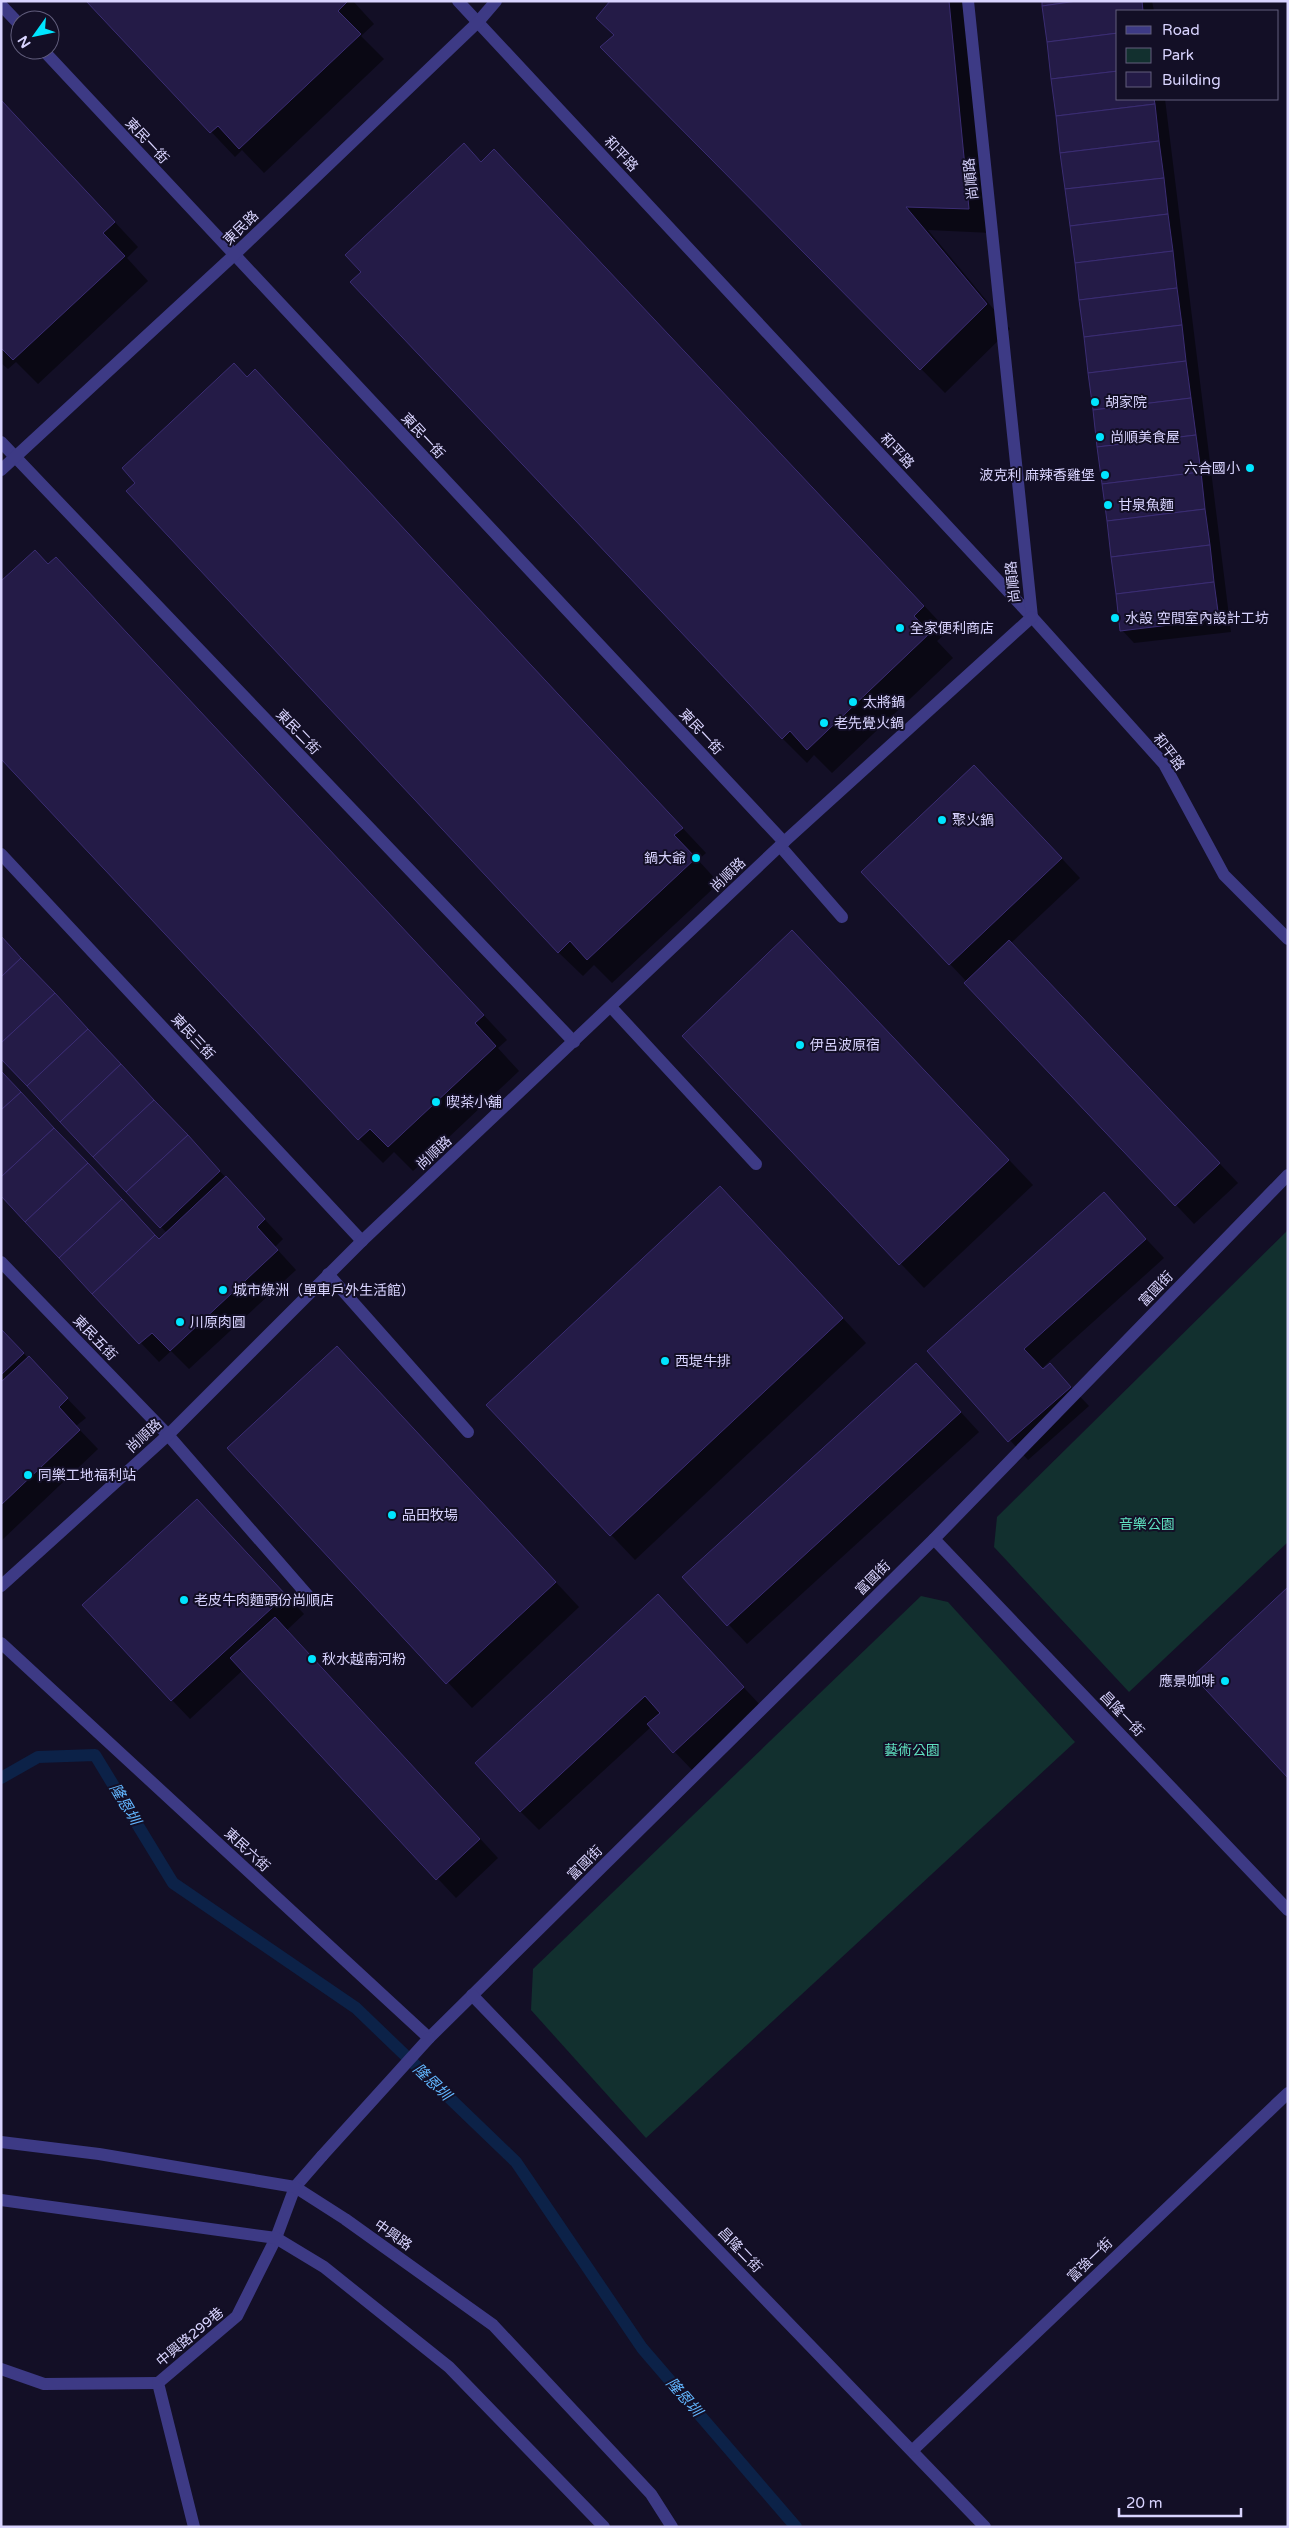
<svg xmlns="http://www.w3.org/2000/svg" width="1289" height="2528" font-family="'Varela Round','Noto Sans TC',sans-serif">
  <rect width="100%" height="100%" fill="#130f26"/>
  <g fill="#12302f">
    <polygon points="1288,1230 1288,1542 1129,1692 994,1547 997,1517"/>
    <polygon points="921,1596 948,1602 1075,1742 646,2138 531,2010 533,1969"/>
  </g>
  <g fill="#0007">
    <polygon points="88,1 353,1 374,24 361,36 384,59 264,173 242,150 235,157"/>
    <polygon points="611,1 970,1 992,233 928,230 1010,329 945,393 602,47 615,35"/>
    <polygon points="1043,1 1152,1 1154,11 1118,11 1118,99 1165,99 1231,632 1134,643 1122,630"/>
    <polygon points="1,100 138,247 127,258 148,281 38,384 16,362 8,369 1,363"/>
    <polygon points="464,145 482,162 518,175 948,631 937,641 953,658 832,773 814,755 807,763 782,738 363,272"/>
    <polygon points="255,371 706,853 698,860 719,883 612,983 594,965 583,976 558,952 248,378"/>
    <polygon points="80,583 507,1040 498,1048 519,1071 413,1171 394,1152 383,1163 359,1139"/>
    <polygon points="993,785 1080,878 1011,943 1238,1183 1194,1224 950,964"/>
    <polygon points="792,932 1033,1185 924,1288 684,1036"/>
    <polygon points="1,937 283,1239 275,1247 296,1270 189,1369 171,1351 159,1362 1,1195 1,1071 159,1241 167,1233 161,1227"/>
    <polygon points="1104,1194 1164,1258 1042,1368 1044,1370 1050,1365 1089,1406 1028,1460 929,1351"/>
    <polygon points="744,1212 866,1343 635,1560 488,1405"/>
    <polygon points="1,1330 86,1418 76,1426 98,1449 1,1541"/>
    <polygon points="337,1348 579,1607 472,1708 229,1449"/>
    <polygon points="935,1384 979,1432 747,1644 684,1577"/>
    <polygon points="197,1500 304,1614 287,1630 498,1858 456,1898 243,1670 190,1719 172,1700"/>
    <polygon points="658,1596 762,1707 693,1771 651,1727 539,1830 520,1811"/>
  </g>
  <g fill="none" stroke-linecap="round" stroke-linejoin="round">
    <polyline stroke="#0c2248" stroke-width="12" points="1,1778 38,1757 95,1755 173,1883 356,2008 516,2162 642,2348 796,2527"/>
  </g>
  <g fill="#241b47" stroke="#3b2d73">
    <polygon points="86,1 348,1 338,11 361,34 239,149 218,126 210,133"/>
    <polygon points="610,1 949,1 969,209 906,207 987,304 920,370 600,47 614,35 596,18"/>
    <polygon points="1042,1 1077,1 1042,6"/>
    <polygon points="1077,1 1142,1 1143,11 1118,11 1118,33 1047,42 1042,6"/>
    <polygon points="1118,33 1118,71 1051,79 1047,42"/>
    <polygon points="1118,71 1118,99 1154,99 1155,104 1056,116 1051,79"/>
    <polygon points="1,100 115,222 103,233 125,256 13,360 1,348"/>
    <polygon points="1155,104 1159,141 1060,153 1056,116"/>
    <polygon points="1159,141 1164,178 1065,189 1060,153"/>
    <polygon points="464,143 481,162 494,149 924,606 914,616 930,633 807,750 790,731 782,739 350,282 361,272 345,255"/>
    <polygon points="1164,178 1168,214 1070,226 1065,189"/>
    <polygon points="1168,214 1173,251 1075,263 1070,226"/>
    <polygon points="1173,251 1177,288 1079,300 1075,263"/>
    <polygon points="1177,288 1182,325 1084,337 1079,300"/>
    <polygon points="1182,325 1186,361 1088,373 1084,337"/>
    <polygon points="1186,361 1191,398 1093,410 1088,373"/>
    <polygon points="234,363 247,377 255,369 683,828 674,835 696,858 587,960 570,941 558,953 126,491 135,483 122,468"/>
    <polygon points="1191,398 1196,435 1097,447 1093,410"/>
    <polygon points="1196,435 1201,472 1102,484 1097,447"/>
    <polygon points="1201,472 1205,509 1107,521 1102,484"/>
    <polygon points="1205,509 1210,545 1111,557 1107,521"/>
    <polygon points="1210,545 1214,582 1116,594 1111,557"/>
    <polygon points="35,550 48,564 56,557 484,1015 475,1023 496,1046 388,1147 370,1129 358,1140 1,759 1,581"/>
    <polygon points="1214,582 1219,619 1120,631 1116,594"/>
    <polygon points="974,765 1062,858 949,965 861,872"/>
    <polygon points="792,930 1009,1160 899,1265 682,1036"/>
    <polygon points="1,936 21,958 1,977"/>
    <polygon points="1009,940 1220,1163 1175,1206 964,983"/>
    <polygon points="21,958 55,993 1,1043 1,977"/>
    <polygon points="55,993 88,1029 27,1086 1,1059 1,1043"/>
    <polygon points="88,1029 121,1064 60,1122 27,1086"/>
    <polygon points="121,1064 154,1100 93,1157 60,1122"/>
    <polygon points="1,1071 21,1092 1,1110"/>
    <polygon points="21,1092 54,1128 1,1177 1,1110"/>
    <polygon points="154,1100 188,1135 126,1192 93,1157"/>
    <polygon points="54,1128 88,1163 25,1222 1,1196 1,1177"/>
    <polygon points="188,1135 220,1171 160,1228 126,1192"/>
    <polygon points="88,1163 122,1199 59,1258 25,1222"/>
    <polygon points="226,1176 265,1219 257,1227 278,1250 170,1351 152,1333 139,1344 92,1294 155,1235 159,1239"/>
    <polygon points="720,1186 843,1318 610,1536 486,1405"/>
    <polygon points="1104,1192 1146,1239 1024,1349 1043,1369 1050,1363 1071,1387 1008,1442 927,1351"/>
    <polygon points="122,1199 155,1235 92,1294 59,1258"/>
    <polygon points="1,1329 24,1353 1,1375"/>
    <polygon points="337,1346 556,1582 446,1684 227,1448"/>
    <polygon points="29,1356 68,1398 59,1407 80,1430 1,1505 1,1382"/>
    <polygon points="916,1363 961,1412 727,1626 682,1577"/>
    <polygon points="197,1499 286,1595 171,1701 82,1605"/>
    <polygon points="1288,1587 1288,1778 1193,1676"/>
    <polygon points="658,1594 744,1687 673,1753 647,1724 660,1713 645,1696 520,1812 475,1763"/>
    <polygon points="275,1617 480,1839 436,1880 230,1658"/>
  </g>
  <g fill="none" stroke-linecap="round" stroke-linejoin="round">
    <g stroke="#3d3a85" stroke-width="12">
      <polyline points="1,2369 44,2384 158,2383"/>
      <polyline points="194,2527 158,2383 237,2316 276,2238 295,2187 322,2156"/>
    </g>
    <g stroke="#3d3a85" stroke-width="12">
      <polyline points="1,442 574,1042"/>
      <polyline points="780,846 842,917"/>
      <polyline points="611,1007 756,1164"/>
      <polyline points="1,1262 168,1435 310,1598"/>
      <polyline points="328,1274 468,1432"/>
    </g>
    <g stroke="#3d3a85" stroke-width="12">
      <polyline points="458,1 1032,617 1164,764 1224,875 1288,939"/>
      <polyline points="968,1 1032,617"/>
      <polyline points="1,5 20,25"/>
      <polyline points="43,50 784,842"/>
      <polyline points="1,854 362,1241"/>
      <polyline points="934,1539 1288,1910"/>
      <polyline points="1,1586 168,1435 362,1241 784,842 1032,617"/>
      <polyline points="1,1643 429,2038 934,1539 1288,1175"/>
      <polyline points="472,1995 985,2527"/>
      <polyline points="322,2156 429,2038"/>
      <polyline points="913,2450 1288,2093"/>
    </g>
    <g stroke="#3d3a85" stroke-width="12">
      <polyline points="1,470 233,256 478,22 496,1"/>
      <polyline points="1,2142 99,2154 295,2187 345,2219 493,2325 651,2494 672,2527"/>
      <polyline points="1,2200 276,2238 324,2267 449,2367 604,2527"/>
    </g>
  </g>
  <g fill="#00e5ff" stroke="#130f26" stroke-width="2">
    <circle cx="1095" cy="402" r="5"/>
    <circle cx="1100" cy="437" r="5"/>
    <circle cx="1250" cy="468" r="5"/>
    <circle cx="1105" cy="475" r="5"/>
    <circle cx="1108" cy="505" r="5"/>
    <circle cx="1115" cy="618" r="5"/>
    <circle cx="900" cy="628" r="5"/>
    <circle cx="853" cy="702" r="5"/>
    <circle cx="824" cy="723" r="5"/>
    <circle cx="942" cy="820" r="5"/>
    <circle cx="696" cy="858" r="5"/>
    <circle cx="800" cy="1045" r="5"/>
    <circle cx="436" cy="1102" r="5"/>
    <circle cx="223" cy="1290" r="5"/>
    <circle cx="180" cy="1322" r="5"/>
    <circle cx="665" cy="1361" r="5"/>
    <circle cx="28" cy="1475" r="5"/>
    <circle cx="392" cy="1515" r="5"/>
    <circle cx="184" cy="1600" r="5"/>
    <circle cx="312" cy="1659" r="5"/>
    <circle cx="1225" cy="1681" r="5"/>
  </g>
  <g text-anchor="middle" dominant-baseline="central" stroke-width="4" stroke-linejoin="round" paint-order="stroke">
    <g font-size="14" fill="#d9d4ff" stroke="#130f26">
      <text transform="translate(147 141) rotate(47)">東民一街</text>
      <text transform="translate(621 154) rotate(47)">和平路</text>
      <text transform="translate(971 179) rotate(-96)">尚順路</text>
      <text transform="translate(241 228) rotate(-44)">東民路</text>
      <text transform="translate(423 436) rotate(47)">東民一街</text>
      <text transform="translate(897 451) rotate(47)">和平路</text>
      <text transform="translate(1013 582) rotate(-96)">尚順路</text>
      <text transform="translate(298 732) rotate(46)">東民二街</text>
      <text transform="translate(701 732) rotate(47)">東民一街</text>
      <text transform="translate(1169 752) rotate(53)">和平路</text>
      <text transform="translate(728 875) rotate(-44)">尚順路</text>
      <text transform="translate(193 1037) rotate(47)">東民三街</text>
      <text transform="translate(434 1153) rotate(-43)">尚順路</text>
      <text transform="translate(1156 1289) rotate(-46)">富國街</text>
      <text transform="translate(95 1338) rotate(46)">東民五街</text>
      <text transform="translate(144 1436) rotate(-43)">尚順路</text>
      <text transform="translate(873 1578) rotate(-45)">富國街</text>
      <text transform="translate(1122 1714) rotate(46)">昌隆一街</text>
      <text transform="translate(247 1850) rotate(43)">東民六街</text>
      <text transform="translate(585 1863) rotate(-45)">富國街</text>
      <text transform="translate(393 2235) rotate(35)">中興路</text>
      <text transform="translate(740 2250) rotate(46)">昌隆二街</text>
      <text transform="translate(1090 2260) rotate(-44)">富強一街</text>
      <text transform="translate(190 2337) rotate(-40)">中興路299巷</text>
    </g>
    <g font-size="14" fill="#d9d4ff" stroke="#130f26" text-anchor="start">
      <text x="1105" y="402">胡家院</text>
      <text x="1110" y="437">尚順美食屋</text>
      <text x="1240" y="468" text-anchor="end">六合國小</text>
      <text x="1095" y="475" text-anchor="end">波克利 麻辣香雞堡</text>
      <text x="1118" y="505">甘泉魚麵</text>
      <text x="1125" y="618">水設 空間室內設計工坊</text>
      <text x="910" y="628">全家便利商店</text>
      <text x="863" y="702">太將鍋</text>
      <text x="834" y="723">老先覺火鍋</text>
      <text x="952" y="820">聚火鍋</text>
      <text x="686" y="858" text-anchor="end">鍋大爺</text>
      <text x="810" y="1045">伊呂波原宿</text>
      <text x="446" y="1102">喫茶小舖</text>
      <text x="233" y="1290">城市綠洲（單車戶外生活館）</text>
      <text x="190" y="1322">川原肉圓</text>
      <text x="675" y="1361">西堤牛排</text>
      <text x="38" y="1475">同樂工地福利站</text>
      <text x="402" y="1515">品田牧場</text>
      <text x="194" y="1600">老皮牛肉麵頭份尚順店</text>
      <text x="322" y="1659">秋水越南河粉</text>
      <text x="1215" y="1681" text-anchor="end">應景咖啡</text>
    </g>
    <g font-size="14" fill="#5fe0c0" stroke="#130f26">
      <text x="1147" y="1524">音樂公園</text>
      <text x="912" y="1750">藝術公園</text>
    </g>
    <g font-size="15" font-style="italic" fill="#62b6ff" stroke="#130f26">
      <text transform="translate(125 1804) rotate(59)">隆恩圳</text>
      <text transform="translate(432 2082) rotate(44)">隆恩圳</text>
      <text transform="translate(684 2397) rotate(49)">隆恩圳</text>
    </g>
  </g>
  <rect width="1289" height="2528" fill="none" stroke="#d9d4ff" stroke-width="5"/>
  <rect x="1116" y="10" width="162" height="90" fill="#130f26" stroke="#625e7d"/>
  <rect x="1126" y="26" width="25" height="8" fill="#3d3a85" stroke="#625e7d"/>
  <text x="1162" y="35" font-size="15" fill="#d9d4ff">Road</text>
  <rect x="1126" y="48" width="25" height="15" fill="#12302f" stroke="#625e7d"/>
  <text x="1162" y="60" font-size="15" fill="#d9d4ff">Park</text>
  <rect x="1126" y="72" width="25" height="15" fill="#241b47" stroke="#625e7d"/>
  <text x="1162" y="85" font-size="15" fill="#d9d4ff">Building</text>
  <g transform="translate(35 35) rotate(237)"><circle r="24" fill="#130f26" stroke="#625e7d"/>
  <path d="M0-4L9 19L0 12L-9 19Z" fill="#00e5ff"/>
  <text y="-8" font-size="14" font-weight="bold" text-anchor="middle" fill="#d9d4ff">N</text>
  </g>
  <path d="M1119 2508v8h122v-8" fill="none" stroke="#d9d4ff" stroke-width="2.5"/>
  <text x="1126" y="2508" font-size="15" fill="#d9d4ff" stroke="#130f26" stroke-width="4" paint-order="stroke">20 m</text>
</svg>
